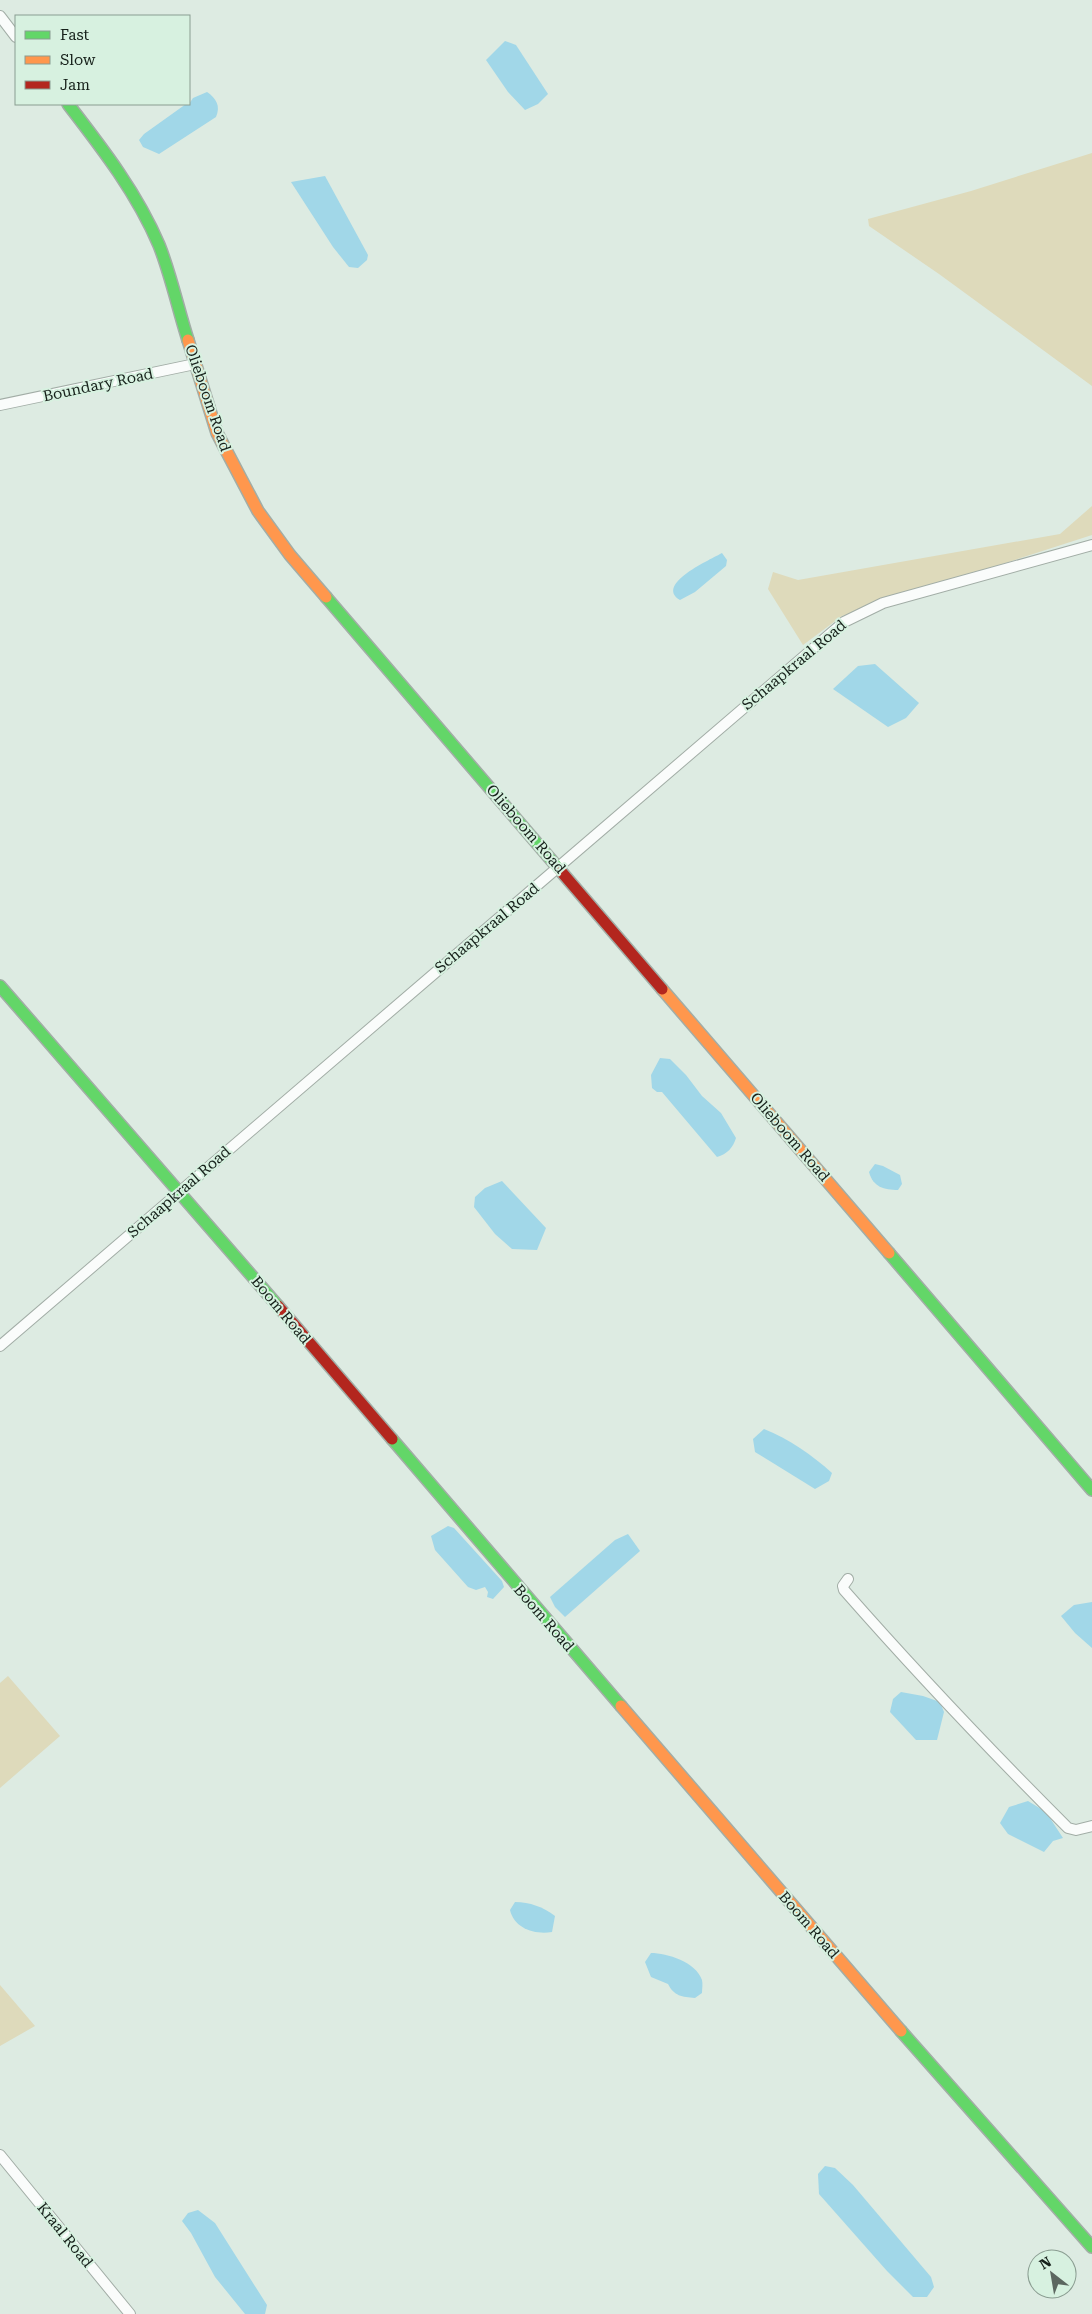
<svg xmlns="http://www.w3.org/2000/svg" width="1092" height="2314" font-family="'Roboto Serif',serif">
  <rect width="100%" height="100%" fill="#ddebe2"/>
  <g fill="#dedabb">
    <polygon points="1092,153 1092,386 939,274 869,226 868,219 971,191"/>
    <polygon points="1092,506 1092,535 842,616 803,645 768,589 773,572 798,580 1060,534"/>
    <polygon points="8,1676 60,1736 0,1788 0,1683"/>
    <polygon points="0,1985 35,2026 0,2046"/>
  </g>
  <g fill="#a1d7e8">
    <polygon points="505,41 516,45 548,94 538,104 525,110 508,92 486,60"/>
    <path d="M207,92C216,98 221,106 216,117L159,154L143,147L139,140L144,134L186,104H189L193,98Z"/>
    <polygon points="325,176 368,255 367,260 358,268 349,267 333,247 291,182"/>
    <path d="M722,553L727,560L726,566L695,592L680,600C654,584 712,559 722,553Z"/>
    <polygon points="875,664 919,703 906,718 888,727 833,689 858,666"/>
    <path d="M660,1058L670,1059L686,1075L702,1096L721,1113L736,1138C733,1148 727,1154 717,1157L662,1092H657L652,1088L651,1075Z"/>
    <path d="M875,1164L883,1166L900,1175L902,1184L898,1190C884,1190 873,1187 869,1172Z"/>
    <polygon points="502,1181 546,1228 537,1250 512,1249 495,1234 474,1207 475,1197 485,1188"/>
    <path d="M764,1429C789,1439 812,1455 832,1473L829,1481L815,1489L755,1452L753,1439Z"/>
    <polygon points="448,1526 454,1528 502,1581 504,1587 493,1599 487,1597 488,1592 485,1587 476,1590 468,1587 435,1550 431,1536"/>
    <polygon points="628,1534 640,1551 565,1617 555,1607 550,1597 615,1540"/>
    <polygon points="1092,1602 1092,1648 1075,1633 1061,1616 1074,1605"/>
    <polygon points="901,1692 923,1696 940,1702 944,1712 937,1740 916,1740 890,1712 893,1699"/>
    <polygon points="1028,1801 1046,1812 1063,1838 1053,1841 1044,1852 1008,1834 1000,1823 1009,1807"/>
    <path d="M515,1902C530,1902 543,1907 555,1916L552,1932C534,1935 514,1928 510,1910Z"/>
    <path d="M651,1953C667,1953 696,1962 702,1980C703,1984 702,1989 702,1993L695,1998C682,1997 674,1996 668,1984L651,1977L645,1962Z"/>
    <polygon points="825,2166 835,2168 853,2185 931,2277 934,2287 927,2297 913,2297 887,2271 819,2194 818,2174"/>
    <polygon points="198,2210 215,2223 267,2305 265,2314 245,2314 215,2277 191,2233 182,2221 188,2213"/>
  </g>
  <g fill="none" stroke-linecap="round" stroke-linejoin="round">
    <g stroke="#a2ada6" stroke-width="12">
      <g id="street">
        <polyline points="0,16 16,37"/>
        <polyline points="0,405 195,364"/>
        <polyline points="0,1346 844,622 883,603 1092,545"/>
        <path d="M848,1579L843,1586L844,1590C916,1672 991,1751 1068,1828L1076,1830L1092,1826"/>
        <polyline points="0,2155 130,2314"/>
      </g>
    </g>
    <g stroke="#a2ada6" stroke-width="14">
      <g id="fast">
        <path d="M68,104C102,148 137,193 159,245C171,275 178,309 188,340"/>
        <polyline points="326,597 559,869"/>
        <polyline points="0,986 278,1306"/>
        <polyline points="889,1253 1092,1490"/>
        <polyline points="392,1439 621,1706"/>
        <polyline points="901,2031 1092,2247"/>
      </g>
    </g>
    <g stroke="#a2ada6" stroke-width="14">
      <g id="slow">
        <polyline points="188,340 217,433 258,511 290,555 326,597"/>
        <polyline points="662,989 889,1253"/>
        <polyline points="621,1706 901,2031"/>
      </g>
    </g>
    <g stroke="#a2ada6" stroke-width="14">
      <g id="jam">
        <polyline points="559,869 662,989"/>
        <polyline points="278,1306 392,1439"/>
      </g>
    </g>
    <use href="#street" stroke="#fafcfb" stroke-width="10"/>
    <use href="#fast" stroke="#63d668" stroke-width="11"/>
    <use href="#slow" stroke="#ff974d" stroke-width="11"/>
    <use href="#jam" stroke="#b3261e" stroke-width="11"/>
  </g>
  <g text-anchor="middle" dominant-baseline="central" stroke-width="4" stroke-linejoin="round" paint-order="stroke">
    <g font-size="15" fill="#16201a" stroke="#d7f1e0">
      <text transform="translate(98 385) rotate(-12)">Boundary Road</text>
      <text transform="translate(208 398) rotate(71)">Olieboom Road</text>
      <text transform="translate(794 665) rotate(-40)">Schaapkraal Road</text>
      <text transform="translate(526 829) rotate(49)">Olieboom Road</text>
      <text transform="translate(487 928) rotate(-40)">Schaapkraal Road</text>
      <text transform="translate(790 1137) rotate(49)">Olieboom Road</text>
      <text transform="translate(179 1192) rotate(-41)">Schaapkraal Road</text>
      <text transform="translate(281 1310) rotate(50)">Boom Road</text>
      <text transform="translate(544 1618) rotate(49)">Boom Road</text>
      <text transform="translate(809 1925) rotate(49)">Boom Road</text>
      <text transform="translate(65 2235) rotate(51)">Kraal Road</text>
    </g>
  </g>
  <rect x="15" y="15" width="175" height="90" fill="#d7f1e0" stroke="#8a9d91"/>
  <rect x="25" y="31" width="25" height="8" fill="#63d668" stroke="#8a9d91"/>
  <text x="60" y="40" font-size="15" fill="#16201a">Fast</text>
  <rect x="25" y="56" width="25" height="8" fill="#ff974d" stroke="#8a9d91"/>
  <text x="60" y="65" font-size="15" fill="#16201a">Slow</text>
  <rect x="25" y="81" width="25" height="8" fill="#b3261e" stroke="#8a9d91"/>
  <text x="60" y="90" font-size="15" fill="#16201a">Jam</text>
  <g transform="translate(1052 2274) rotate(329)"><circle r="24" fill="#d7f1e0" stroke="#8a9d91"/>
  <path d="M0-4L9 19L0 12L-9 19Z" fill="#5c6760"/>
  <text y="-8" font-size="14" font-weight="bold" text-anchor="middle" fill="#16201a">N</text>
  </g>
</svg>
